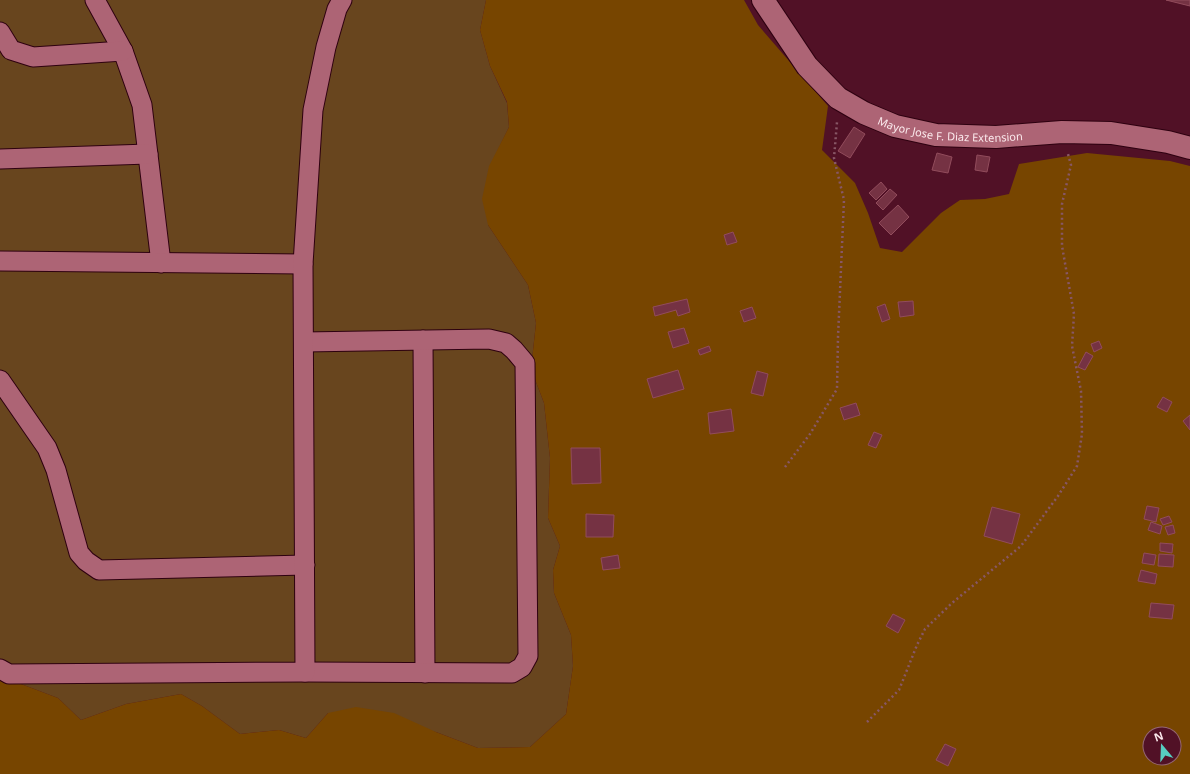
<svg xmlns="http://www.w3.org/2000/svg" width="1190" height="774" font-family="'Noto Sans',sans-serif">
  <rect width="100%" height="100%" fill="#511126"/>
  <polygon fill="#68451e" points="0,0 486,0 480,30 490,66 507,103 509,127 490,166 488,225 528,285 536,323 531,369 544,403 550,458 548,518 560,546 553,570 554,593 571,635 573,666 566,714 530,747 478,748 436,732 328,713 306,738 279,730 240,734 202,706 181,694 126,704 81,720 58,698 21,684 0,681"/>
  <path fill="#774500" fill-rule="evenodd" d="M486,0H744L758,25L828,106L822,150L855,183L868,213L880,248L902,252L941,213L960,200L985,199L1009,194L1019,164L1087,153L1170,161L1190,166V774H0V681L21,684L58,698L81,720L126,704L181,694L202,706L240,734L279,730L306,738L328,713L356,707L394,713L436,732L478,748L530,747L566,714L573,666L571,635L554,593L553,570L560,546L548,518L550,458L544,403L531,369L536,323L528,285L488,225L482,199L489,166L509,127L507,102L490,66L480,30ZM1150,734H1174V758H1150Z"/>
  <g fill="#753243" stroke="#924c5c">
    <polygon points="1166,0 1190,0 1190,6"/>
    <polygon points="854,127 865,134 850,158 838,151"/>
    <polygon points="937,153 952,157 948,173 932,170"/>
    <polygon points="977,155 990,157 987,172 975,170"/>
    <polygon points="881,182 887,189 876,200 869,193"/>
    <polygon points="890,189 897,195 883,210 876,203"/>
    <polygon points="898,205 909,217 891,235 879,223"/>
    <polygon points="733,232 737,242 727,245 724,235"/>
    <polygon points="687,299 690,312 678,316 676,310 655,316 653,307"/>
    <polygon points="913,301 914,315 900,317 898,302"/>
    <polygon points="885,304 890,319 882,322 877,307"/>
    <polygon points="752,307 756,318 744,322 740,311"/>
    <polygon points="684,328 689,343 673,348 668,332"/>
    <polygon points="1099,341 1102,348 1094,352 1091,344"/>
    <polygon points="709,346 711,351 700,355 698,350"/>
    <polygon points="1086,352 1093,356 1085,370 1078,367"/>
    <polygon points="678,370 684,389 653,398 647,379"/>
    <polygon points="757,371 768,374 763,396 751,393"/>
    <polygon points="1163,397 1172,402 1167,412 1157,407"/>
    <polygon points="856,403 860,415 844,420 840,408"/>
    <polygon points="731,409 734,431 710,434 708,413"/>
    <polygon points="1190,415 1190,430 1183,421"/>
    <polygon points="874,432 882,435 876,448 868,445"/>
    <polygon points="571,448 600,448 601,483 572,484"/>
    <polygon points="1147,506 1159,508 1156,522 1144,519"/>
    <polygon points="992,507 1020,514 1012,544 984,536"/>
    <polygon points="586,514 614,515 613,537 586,537"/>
    <polygon points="1169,516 1172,522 1163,525 1160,519"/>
    <polygon points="1151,522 1162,526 1160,534 1148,530"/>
    <polygon points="1173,525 1175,533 1168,535 1165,527"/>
    <polygon points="1160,543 1173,544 1172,553 1160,551"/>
    <polygon points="1144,553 1156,555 1154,565 1142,563"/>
    <polygon points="1159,554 1174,555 1173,567 1158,566"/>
    <polygon points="618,555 620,568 603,570 601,558"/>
    <polygon points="1141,570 1157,574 1155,584 1138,581"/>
    <polygon points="1151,603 1174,605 1172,619 1149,617"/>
    <polygon points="893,614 905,620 898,633 886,626"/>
    <polygon points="945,744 956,749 948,766 936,760"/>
  </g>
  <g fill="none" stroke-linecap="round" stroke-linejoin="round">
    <g stroke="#2e0110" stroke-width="21">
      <g id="minor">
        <polyline points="95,0 123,51 142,105 161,263"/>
        <polyline points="0,32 11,50 33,57 123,51"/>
        <polyline points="0,159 148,154"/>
        <polyline points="0,261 303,264"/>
        <polyline points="423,340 425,673"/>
        <polyline points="304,342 489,339 506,343 514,350 525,363 528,656 522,667 512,673 305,672"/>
        <polyline points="0,380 47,448 56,470 79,553 86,561 99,570 305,565"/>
        <polyline points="0,669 9,674 305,672 303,264 313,110 326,47 337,9 342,0"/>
      </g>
    </g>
    <g stroke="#2e0110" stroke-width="24">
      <g id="tertiary">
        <path id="s1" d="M763,0L807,66L838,98L864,113L895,126L936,135L996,137L1062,132L1111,133L1168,142L1190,148"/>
      </g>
    </g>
    <g stroke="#885766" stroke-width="2.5" stroke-dasharray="2 3" stroke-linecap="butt">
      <polyline points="785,467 810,434 837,389 838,337 844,200 834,158 837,122"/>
      <polyline points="867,722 899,690 917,645 925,629 952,603 1021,546 1058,496 1077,466 1082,434 1081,391 1072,346 1074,314 1062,246 1062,204 1071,165 1068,154"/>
    </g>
    <use href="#minor" stroke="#ad6475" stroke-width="19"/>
    <use href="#tertiary" stroke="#ad6475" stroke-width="22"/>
  </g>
  <g text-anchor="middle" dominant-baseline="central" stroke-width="3" stroke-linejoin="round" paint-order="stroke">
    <g font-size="11" fill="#fbe9ec" stroke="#511126">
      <text stroke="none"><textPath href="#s1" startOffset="243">Mayor Jose F. Diaz Extension</textPath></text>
    </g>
  </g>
  <g transform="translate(1162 746) rotate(341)"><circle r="19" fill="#511126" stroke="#956775"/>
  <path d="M0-3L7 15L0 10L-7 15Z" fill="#57cec1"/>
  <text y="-6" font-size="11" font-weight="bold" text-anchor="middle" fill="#fbe9ec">N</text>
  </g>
</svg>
